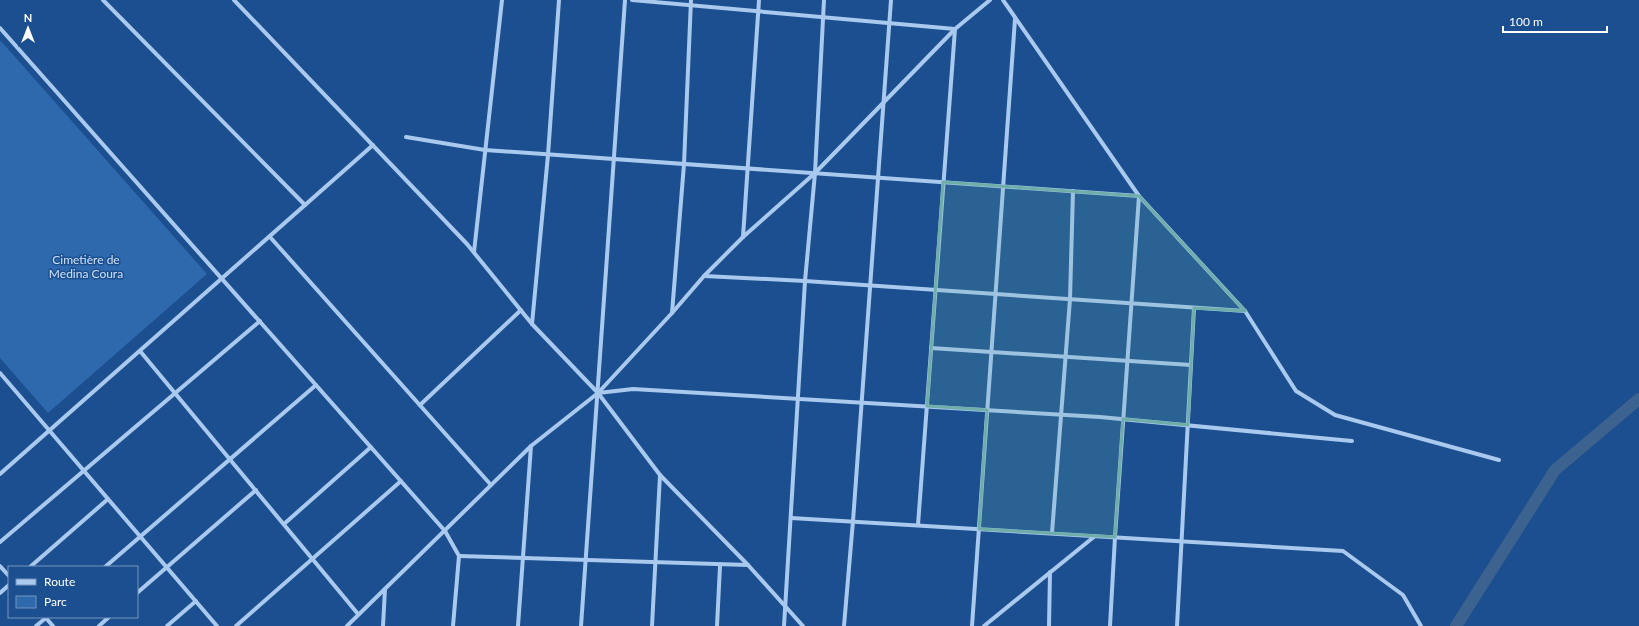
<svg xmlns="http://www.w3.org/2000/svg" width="1639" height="626" font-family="Lato,sans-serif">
  <rect width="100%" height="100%" fill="#1b4f8f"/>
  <polygon fill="#2e69ad" points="1,41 207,274 48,413 0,358 0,42"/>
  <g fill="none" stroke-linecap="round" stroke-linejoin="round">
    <polyline stroke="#3c6290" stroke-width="12" points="1456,626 1555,470 1639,399"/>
    <g stroke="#a9c9ee" stroke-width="4">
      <polyline points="103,0 305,205"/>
      <polyline points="234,0 467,244 532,324 598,393 633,389 1100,417 1352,441"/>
      <polyline points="632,0 955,29 918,525"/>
      <polyline points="1003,0 1139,196 1245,311 1296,391 1335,415 1499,460"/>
      <polyline points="0,28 445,531 459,556 453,626"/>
      <polyline points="406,137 485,150 1139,196 1115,537 1110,626"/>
      <polyline points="270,237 491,485"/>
      <polyline points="743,237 759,0"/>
      <polyline points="474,252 502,0"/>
      <polyline points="704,276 805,281 1245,311"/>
      <polyline points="672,313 684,164 691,0"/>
      <polyline points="532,324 548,155 559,0"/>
      <polyline points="931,348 1191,365"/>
      <polyline points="140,351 358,614"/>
      <polyline points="0,373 217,626"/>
      <polyline points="598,393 660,475 748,565 803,626"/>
      <polyline points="420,405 521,310"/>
      <polyline points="0,474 373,145"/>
      <polyline points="791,518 1343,551 1403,595 1421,626"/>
      <polyline points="284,524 371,447"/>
      <polyline points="1052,533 1070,299 1073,191"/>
      <polyline points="0,542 260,321"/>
      <polyline points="459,556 748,565"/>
      <polyline points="0,566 9,576"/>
      <polyline points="30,567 108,499"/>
      <polyline points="105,567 316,385"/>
      <polyline points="0,593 9,585"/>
      <polyline points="137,593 256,490"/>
      <polyline points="45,617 53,626"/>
      <polyline points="36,626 47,617"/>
      <polyline points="99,626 109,617"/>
      <polyline points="167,626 196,601"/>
      <polyline points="236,626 401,481"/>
      <polyline points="347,626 531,446 598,393 672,313 704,276 743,237 815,173 955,29 990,0"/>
      <polyline points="383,626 385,589"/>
      <polyline points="518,626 531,446"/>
      <polyline points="581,626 625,0"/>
      <polyline points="652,626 660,475"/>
      <polyline points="717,626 720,566"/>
      <polyline points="784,626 805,281 815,173 824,0"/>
      <polyline points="844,626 853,521 891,0"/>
      <polyline points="972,626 1015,19"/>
      <polyline points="984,626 1095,536"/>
      <polyline points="1049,626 1050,572"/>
      <polyline points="1177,626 1194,308"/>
    </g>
  </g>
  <path fill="#6fada8" fill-opacity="0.2" stroke="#6fada8" stroke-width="3" stroke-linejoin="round" d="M943,182L1139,196L1245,311L1194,308L1188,425L1123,419L1115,537L979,529L987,410L927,406Z"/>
  <g text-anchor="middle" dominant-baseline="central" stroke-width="3" stroke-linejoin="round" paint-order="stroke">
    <g font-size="12" fill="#cfe3fa" stroke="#1b4f8f">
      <text x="86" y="259">Cimetière de<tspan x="86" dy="14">Medina Coura</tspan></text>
    </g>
  </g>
  <rect x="8" y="566" width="130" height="52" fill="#1b4f8f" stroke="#7695bc"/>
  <rect x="16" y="579" width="20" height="6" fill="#a9c9ee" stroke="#7695bc"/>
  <text x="44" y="586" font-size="12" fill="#ffffff">Route</text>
  <rect x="16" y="596" width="20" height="12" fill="#2e69ad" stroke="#7695bc"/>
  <text x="44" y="606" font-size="12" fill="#ffffff">Parc</text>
  <g transform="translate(28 28)" stroke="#1b4f8f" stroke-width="3" paint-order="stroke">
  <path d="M0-3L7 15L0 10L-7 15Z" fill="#ffffff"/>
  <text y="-6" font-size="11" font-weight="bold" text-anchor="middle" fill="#ffffff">N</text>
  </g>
  <path d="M1503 26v6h104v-6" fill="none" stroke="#ffffff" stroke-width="2"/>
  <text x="1509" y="26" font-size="12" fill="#ffffff" stroke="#1b4f8f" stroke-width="3" paint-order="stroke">100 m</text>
</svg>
